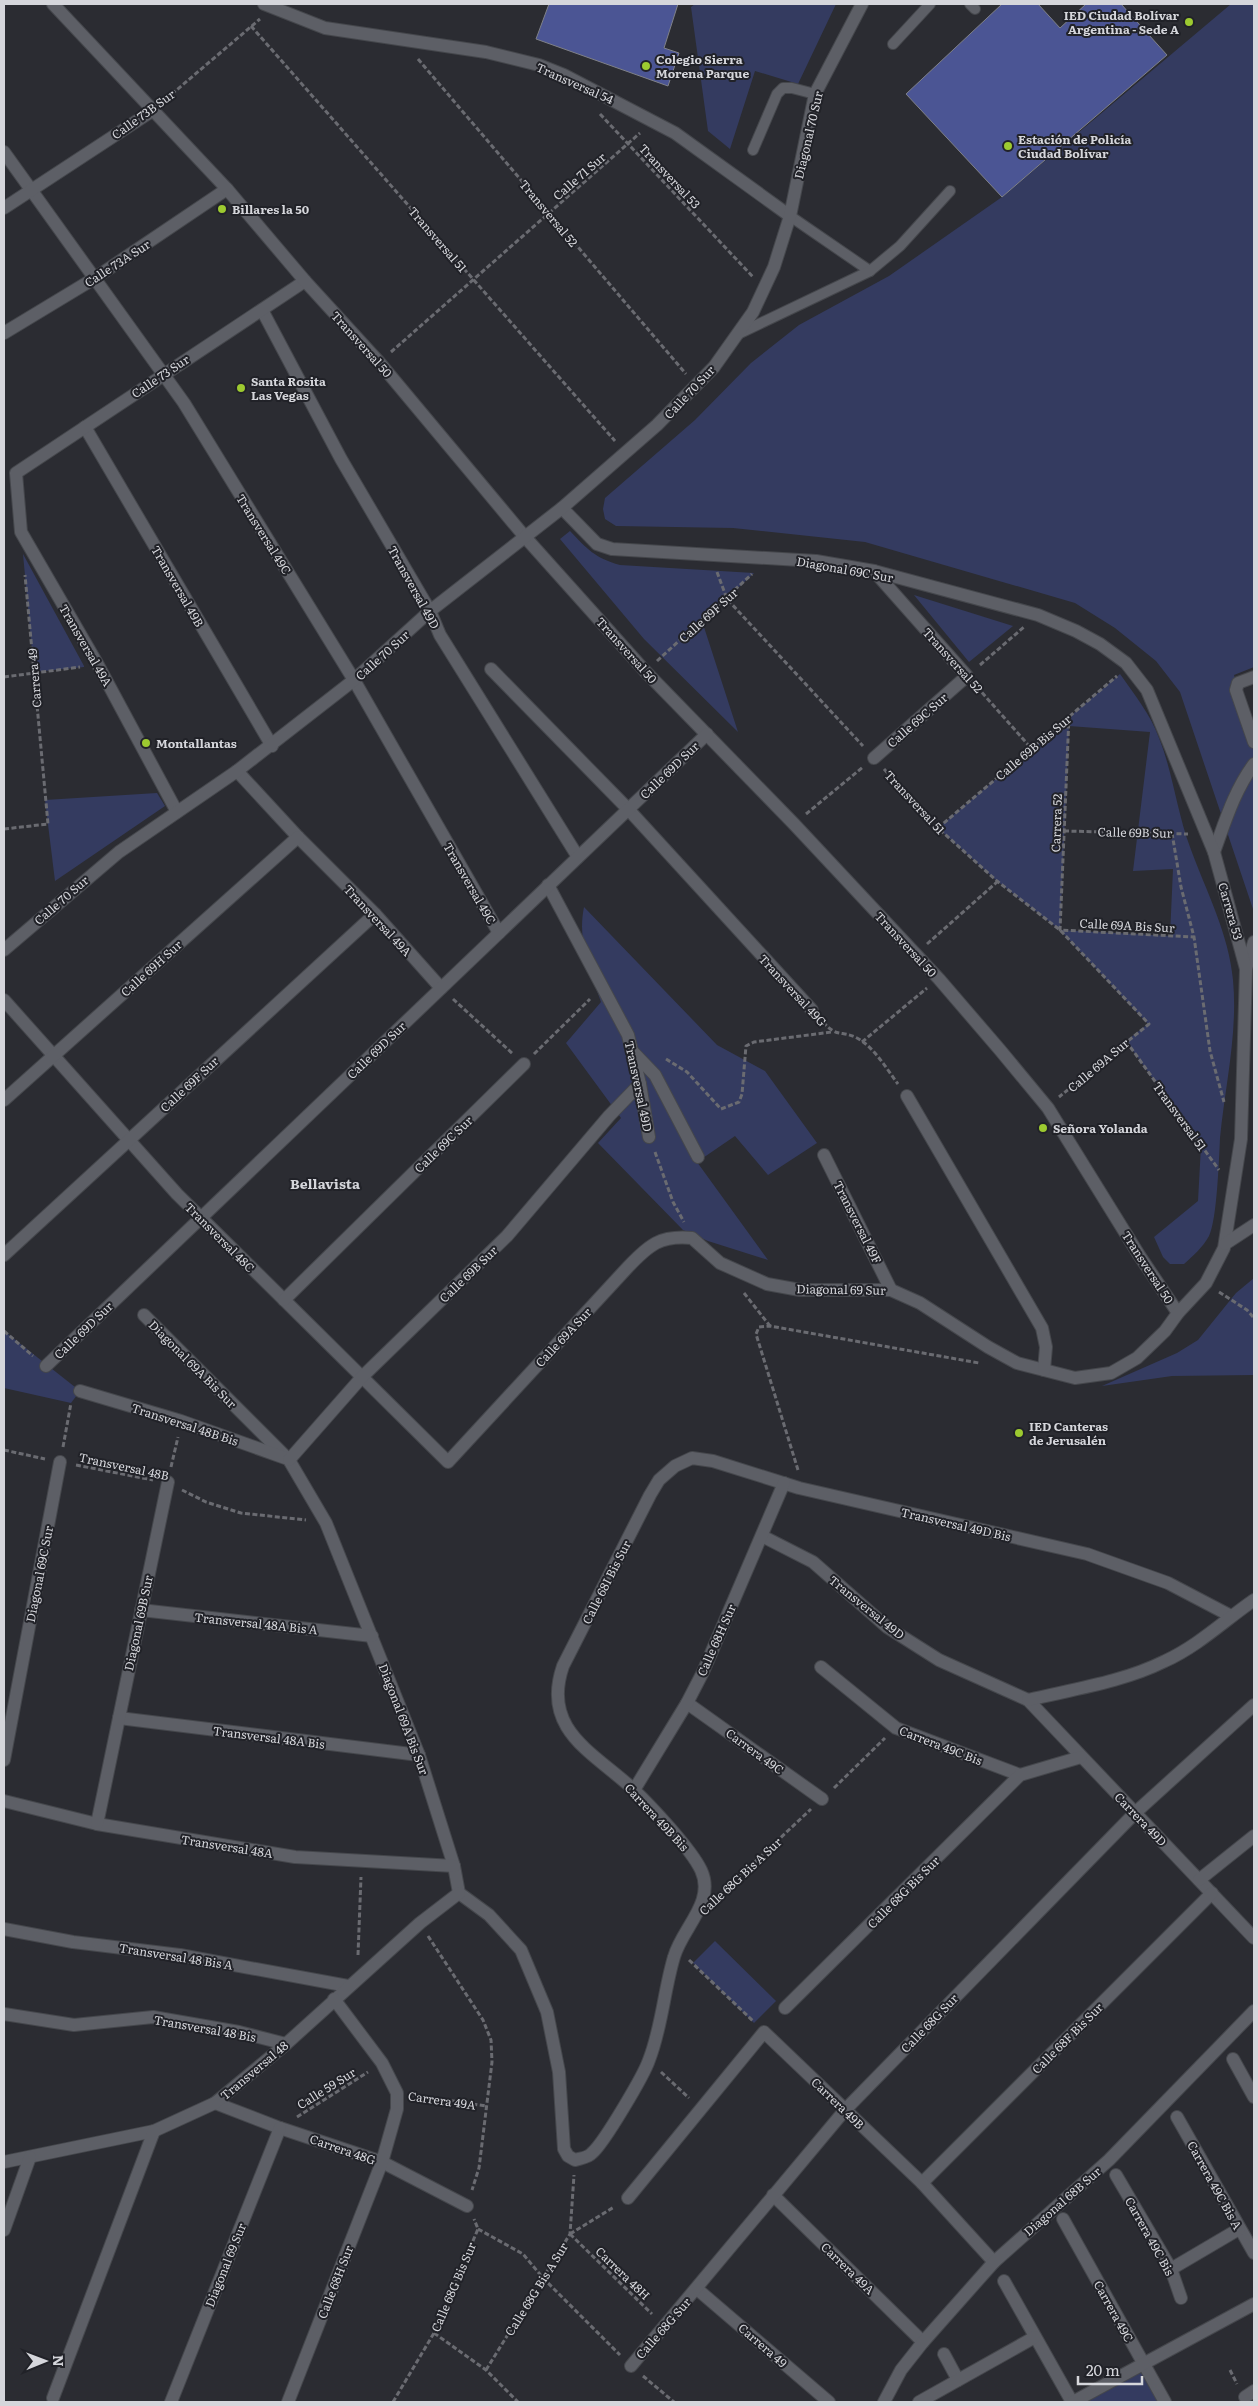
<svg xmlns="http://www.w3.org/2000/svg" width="1258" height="2406" font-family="Literata,serif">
  <rect width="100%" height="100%" fill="#2b2c32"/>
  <g fill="#343b60" fill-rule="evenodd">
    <polygon points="695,4 836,4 798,84 755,71 730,149 708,131 691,7"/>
    <polygon points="1231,4 1254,4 1254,667 1234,675 1254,736 1254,912 1180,692 1156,661 1115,628 1075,603 865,542 733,528 616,526 605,519 603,509 605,498 695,420 751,363 799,325 889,276 1002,197"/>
    <path d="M570,531C587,549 595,558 620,565L754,573L702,621L738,732L644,639L560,539Z"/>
    <polygon points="23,554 84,666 84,667 34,672"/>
    <polygon points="914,595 1013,626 969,662"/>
    <path d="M1120,674C1134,694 1151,715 1159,738C1173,773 1177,812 1190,847C1206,891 1229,934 1233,980C1238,1033 1225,1086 1220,1138C1219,1159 1217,1220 1209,1236C1203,1247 1193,1256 1184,1264H1170L1163,1257L1154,1237L1198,1201L1201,1146L1126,1041L1148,1024L1060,930L997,881L938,828ZM1069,726L1150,732L1133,871L1173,869L1170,936L1060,930Z"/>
    <polygon points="157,793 165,806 55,881 45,800"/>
    <path d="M584,907L717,1045L765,1071L817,1143L768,1175L735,1136L697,1162L768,1260L708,1241L683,1230L598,1143L621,1118L566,1043L601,1002C590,971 577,941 584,907Z"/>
    <polygon points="1254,1278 1254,1375 1172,1376 1102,1386 1177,1353 1198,1340 1236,1293"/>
    <polygon points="4,1331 80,1391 71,1403 4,1388"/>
    <polygon points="715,1941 776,2001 754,2023 693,1963"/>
    <polygon points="1142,2369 1160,2402 1082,2402"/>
  </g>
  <g fill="#4b5594" stroke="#7f8188">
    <polygon points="549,4 678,4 664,48 679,53 668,86 536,39"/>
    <polygon points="1002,4 1038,4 1060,28 1086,4 1121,4 1167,55 1002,197 906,94"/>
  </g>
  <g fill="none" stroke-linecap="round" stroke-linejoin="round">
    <g stroke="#45474c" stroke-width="12">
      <g id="service">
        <polyline points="970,4 975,9"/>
        <polyline points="893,44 930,4"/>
        <polyline points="753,150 777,94 783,88 792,88 815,94"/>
        <polyline points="790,216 870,271"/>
        <polyline points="738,334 870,271 900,246 950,191"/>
      </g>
    </g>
    <g stroke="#45474c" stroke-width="14">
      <g id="minor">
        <polyline points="264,4 325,28 486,52 539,65 564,75 675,133 790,216"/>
        <polyline points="4,152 184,403 354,680 499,933"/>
        <polyline points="4,208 152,111"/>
        <polyline points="262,310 341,459 430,611 440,635 578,857"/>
        <polyline points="4,333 95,278 227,189"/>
        <polyline points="85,427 272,746"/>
        <polyline points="525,537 645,671 794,824 939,979 1000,1050 1048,1108 1139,1255 1178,1313"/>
        <polyline points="491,669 628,809 812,1010"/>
        <polyline points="1254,677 1238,683 1236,690 1254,742"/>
        <polyline points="874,758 967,676 874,571"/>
        <polyline points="237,771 298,837 375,914 441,988"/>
        <polyline points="177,812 98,665 21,532 16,473 305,281"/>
        <path d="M1214,852C1225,822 1234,791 1254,764"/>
        <polyline points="548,885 628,1035 640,1084 649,1137"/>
        <polyline points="1246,969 1254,942"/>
        <path d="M4,1000L177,1194L448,1462L628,1267C649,1245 660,1235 692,1238L720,1263L767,1284L800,1290H891L920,1303L988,1347L1017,1363L1075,1378L1111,1373L1137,1358L1165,1331L1178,1313L1206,1283L1224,1248L1241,1139L1246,969L1214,852L1147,690L1126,663L1100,644L1076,631L1038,615L874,571L816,561L612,549L597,544L562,508"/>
        <polyline points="632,1051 655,1075 698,1157"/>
        <polyline points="907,1096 1042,1328 1046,1347 1044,1370"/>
        <polyline points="4,1100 298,837"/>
        <polyline points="824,1155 891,1290"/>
        <polyline points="1225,1244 1254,1225"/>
        <polyline points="4,1255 375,914"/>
        <polyline points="284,1300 524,1064"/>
        <path d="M144,1315L289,1460L326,1523L419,1755L454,1866L459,1893L489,1915L521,1950L547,2012L559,2072L564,2149L568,2156L575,2160C581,2158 588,2158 592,2153C604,2143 644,2075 649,2060C662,2027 664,1990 674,1957C682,1928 716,1902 701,1870C691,1849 651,1806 633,1789C593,1752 541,1730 563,1666L650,1495L659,1480L675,1466L692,1458L713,1461L799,1488L1087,1554L1168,1583L1231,1616"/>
        <polyline points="46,1366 707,734"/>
        <polyline points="80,1391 181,1421 285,1458"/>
        <polyline points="289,1460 362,1377 507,1236 609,1116 640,1084"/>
        <polyline points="762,1536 813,1562 887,1627 939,1660 1028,1700 1254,1938"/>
        <polyline points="141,1610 372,1636"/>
        <polyline points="821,1667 896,1728 1020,1775"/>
        <path d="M1028,1700C1074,1689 1123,1682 1165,1661C1198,1646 1225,1620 1254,1600"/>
        <polyline points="687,1703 822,1799"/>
        <polyline points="119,1718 419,1755"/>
        <polyline points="4,1760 60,1462"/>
        <polyline points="634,1790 687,1703 703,1672 784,1483"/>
        <polyline points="4,1801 97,1824 295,1857 454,1866"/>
        <polyline points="97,1824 168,1482"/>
        <polyline points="1199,1880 1254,1836"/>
        <polyline points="4,1929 73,1942 180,1955 348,1986"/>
        <polyline points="785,2008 1020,1775 1081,1757"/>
        <polyline points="4,2014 74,2025 153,2017 239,2032 286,2044"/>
        <polyline points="1233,2059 1254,2097"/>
        <polyline points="215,2103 280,2128 382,2162 467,2206"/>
        <polyline points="1177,2117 1254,2253"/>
        <polyline points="4,2162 154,2131 215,2103 286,2044 420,1923 459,1893"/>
        <polyline points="1116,2175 1171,2269 1181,2298"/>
        <polyline points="922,2183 1212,1893"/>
        <polyline points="773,2195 923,2342"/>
        <polyline points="628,2198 764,2032 922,2183 994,2262"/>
        <polyline points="1063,2219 1165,2402"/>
        <polyline points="4,2230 30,2157"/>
        <polyline points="1171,2269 1239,2229"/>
        <polyline points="1004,2281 1072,2402"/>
        <polyline points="697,2289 829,2402"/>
        <polyline points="944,2354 958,2380"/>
        <polyline points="631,2366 845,2110 1136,1812 1254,1705"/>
        <polyline points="1245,2397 1254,2391"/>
        <polyline points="53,2398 154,2131"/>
        <polyline points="171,2402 280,2128"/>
        <polyline points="288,2402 382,2162 397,2109 397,2093 382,2063 334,1999"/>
        <polyline points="884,2402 901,2370 923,2342 994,2262 1109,2160 1254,2011"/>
        <polyline points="919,2402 1035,2337"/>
        <polyline points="1073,2402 1254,2304"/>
      </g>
    </g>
    <g stroke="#45474c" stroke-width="14">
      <g id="tertiary">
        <polyline points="53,4 227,189 305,281 379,362 525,537"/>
        <polyline points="4,950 119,852 237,771 354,680 430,611 562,508 657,425 714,367 753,312 774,267 790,216 815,94 862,4"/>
      </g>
    </g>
    <g stroke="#6a6b71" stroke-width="3" stroke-dasharray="5 2.5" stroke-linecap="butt">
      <polyline points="251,26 615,441"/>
      <polyline points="418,59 686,374"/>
      <polyline points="166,99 260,19"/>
      <polyline points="600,114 753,277"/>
      <polyline points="391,352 640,133"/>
      <polyline points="717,572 727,599 863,746"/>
      <polyline points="657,661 752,574"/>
      <polyline points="980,665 1024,627"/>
      <polyline points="4,677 80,667"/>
      <polyline points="977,687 1031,748"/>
      <polyline points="1069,716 1060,930 1194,937"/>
      <polyline points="884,769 938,828 997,881 1060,930 1149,1024 1059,1097"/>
      <polyline points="806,814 863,767"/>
      <polyline points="938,828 1117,676"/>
      <polyline points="4,829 48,824 25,575"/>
      <polyline points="1064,831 1188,834"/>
      <polyline points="1172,833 1181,887 1194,937 1210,1051 1224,1102"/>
      <polyline points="927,944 997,882"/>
      <polyline points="453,999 513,1054"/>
      <path d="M823,1022C837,1038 841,1030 857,1038C874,1047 886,1068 898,1084"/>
      <polyline points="1126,1041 1219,1170"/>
      <polyline points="862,1042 927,988"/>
      <polyline points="534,1054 590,999"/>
      <polyline points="666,1059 687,1072 721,1109 739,1102 742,1094 746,1046 754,1042 832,1032"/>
      <polyline points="655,1152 673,1202 684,1222"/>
      <polyline points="1219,1292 1247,1310 1254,1318"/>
      <polyline points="744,1293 770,1326"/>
      <polyline points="4,1331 33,1356"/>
      <polyline points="63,1447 71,1403"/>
      <polyline points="4,1450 45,1459"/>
      <polyline points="76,1465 153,1480"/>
      <polyline points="171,1467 178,1437"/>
      <polyline points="798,1470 756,1334 759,1327 770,1326 979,1363"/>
      <polyline points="182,1490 206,1502 241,1513 306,1520"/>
      <polyline points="834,1788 885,1738"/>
      <polyline points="721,1894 811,1809"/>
      <polyline points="428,1936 483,2020 491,2040 492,2062 479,2168 472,2190"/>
      <polyline points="358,1955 361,1877"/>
      <polyline points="689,1960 753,2021"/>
      <polyline points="661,2072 689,2098"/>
      <polyline points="413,2095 486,2106"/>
      <polyline points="297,2117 368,2072"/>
      <polyline points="478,2229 523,2254 543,2278 620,2355"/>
      <polyline points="570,2234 652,2314"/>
      <polyline points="570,2234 614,2207"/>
      <polyline points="434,2333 486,2370 518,2402"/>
      <polyline points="486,2370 570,2234 574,2175"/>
      <polyline points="1230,2370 1237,2384"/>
      <polyline points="643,2376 674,2402"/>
      <polyline points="393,2402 434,2333 478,2229 474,2219"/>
    </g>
    <use href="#service" stroke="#5d5f66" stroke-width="10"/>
    <use href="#minor" stroke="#5d5f66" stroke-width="12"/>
    <use href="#tertiary" stroke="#5d5f66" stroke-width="12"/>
  </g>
  <g fill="#9dca30" stroke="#212228" stroke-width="2">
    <circle cx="1189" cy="22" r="5"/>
    <circle cx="646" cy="66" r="5"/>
    <circle cx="1008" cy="146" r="5"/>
    <circle cx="222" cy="209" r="5"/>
    <circle cx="241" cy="388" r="5"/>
    <circle cx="146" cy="743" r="5"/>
    <circle cx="1043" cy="1128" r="5"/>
    <circle cx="1019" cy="1433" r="5"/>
  </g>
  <g text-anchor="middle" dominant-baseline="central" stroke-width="4" stroke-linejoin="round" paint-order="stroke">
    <g font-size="12" font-weight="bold" fill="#d5d6db" stroke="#212228" text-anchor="start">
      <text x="1179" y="15" text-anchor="end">IED Ciudad Bolívar<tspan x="1179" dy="14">Argentina - Sede A</tspan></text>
      <text x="656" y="59">Colegio Sierra<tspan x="656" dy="14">Morena Parque</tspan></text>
      <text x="1018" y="139">Estación de Policía<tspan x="1018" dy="14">Ciudad Bolívar</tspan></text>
      <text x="232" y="209">Billares la 50</text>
      <text x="251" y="381">Santa Rosita<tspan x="251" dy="14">Las Vegas</tspan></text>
      <text x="156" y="743">Montallantas</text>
      <text x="1053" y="1128">Señora Yolanda</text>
      <text x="1029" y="1426">IED Canteras<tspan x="1029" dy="14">de Jerusalén</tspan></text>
    </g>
    <g font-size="12" fill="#d5d6db" stroke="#212228">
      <text transform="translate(575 83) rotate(24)">Transversal 54</text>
      <text transform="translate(143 114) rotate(-36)">Calle 73B Sur</text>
      <text transform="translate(808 135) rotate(-77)">Diagonal 70 Sur</text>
      <text transform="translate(579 176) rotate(-41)">Calle 71 Sur</text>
      <text transform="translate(670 176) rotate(47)">Transversal 53</text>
      <text transform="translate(549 213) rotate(50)">Transversal 52</text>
      <text transform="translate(438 239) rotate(49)">Transversal 51</text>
      <text transform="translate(117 263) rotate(-33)">Calle 73A Sur</text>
      <text transform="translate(362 344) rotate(48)">Transversal 50</text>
      <text transform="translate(160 376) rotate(-34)">Calle 73 Sur</text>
      <text transform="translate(689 392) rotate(-47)">Calle 70 Sur</text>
      <text transform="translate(264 534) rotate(58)">Transversal 49C</text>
      <text transform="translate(845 569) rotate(10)">Diagonal 69C Sur</text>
      <text transform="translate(178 586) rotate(60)">Transversal 49B</text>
      <text transform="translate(414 587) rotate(61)">Transversal 49D</text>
      <text transform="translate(708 615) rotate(-42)">Calle 69F Sur</text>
      <text transform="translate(86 645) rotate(60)">Transversal 49A</text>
      <text transform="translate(627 650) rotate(48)">Transversal 50</text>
      <text transform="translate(382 655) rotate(-42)">Calle 70 Sur</text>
      <text transform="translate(953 660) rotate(48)">Transversal 52</text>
      <text transform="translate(34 678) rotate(-95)">Carrera 49</text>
      <text transform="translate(917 720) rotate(-41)">Calle 69C Sur</text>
      <text transform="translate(1033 747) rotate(-40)">Calle 69B Bis Sur</text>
      <text transform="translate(669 770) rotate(-44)">Calle 69D Sur</text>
      <text transform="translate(915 802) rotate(47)">Transversal 51</text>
      <text transform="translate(1056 823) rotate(-88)">Carrera 52</text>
      <text transform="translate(1135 832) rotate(1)">Calle 69B Sur</text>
      <text transform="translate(470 883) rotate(60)">Transversal 49C</text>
      <text transform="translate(61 900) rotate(-41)">Calle 70 Sur</text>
      <text transform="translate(1231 911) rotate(74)">Carrera 53</text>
      <text transform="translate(378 920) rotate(47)">Transversal 49A</text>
      <text transform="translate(1127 925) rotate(3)">Calle 69A Bis Sur</text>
      <text transform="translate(906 944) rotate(47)">Transversal 50</text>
      <text transform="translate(151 968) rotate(-42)">Calle 69H Sur</text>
      <text transform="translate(793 990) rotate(47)">Transversal 49G</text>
      <text transform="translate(376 1050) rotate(-44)">Calle 69D Sur</text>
      <text transform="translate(1098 1065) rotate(-40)">Calle 69A Sur</text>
      <text transform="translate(189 1084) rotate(-43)">Calle 69F Sur</text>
      <text transform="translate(639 1086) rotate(78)">Transversal 49D</text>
      <text transform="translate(1180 1116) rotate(54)">Transversal 51</text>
      <text transform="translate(443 1144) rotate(-44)">Calle 69C Sur</text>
      <text transform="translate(858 1222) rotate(63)">Transversal 49F</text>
      <text transform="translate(220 1237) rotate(45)">Transversal 48C</text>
      <text transform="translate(1148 1267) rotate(57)">Transversal 50</text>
      <text transform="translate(468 1274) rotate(-44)">Calle 69B Sur</text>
      <text transform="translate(841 1289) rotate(1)">Diagonal 69 Sur</text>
      <text transform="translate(83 1330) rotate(-44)">Calle 69D Sur</text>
      <text transform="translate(563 1337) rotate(-47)">Calle 69A Sur</text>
      <text transform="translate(193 1364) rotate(45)">Diagonal 69A Bis Sur</text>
      <text transform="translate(185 1424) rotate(18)">Transversal 48B Bis</text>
      <text transform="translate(124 1466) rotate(12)">Transversal 48B</text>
      <text transform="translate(956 1524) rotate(13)">Transversal 49D Bis</text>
      <text transform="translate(39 1574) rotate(-79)">Diagonal 69C Sur</text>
      <text transform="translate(606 1582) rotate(-63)">Calle 68I Bis Sur</text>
      <text transform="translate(867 1607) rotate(39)">Transversal 49D</text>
      <text transform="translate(138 1623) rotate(-78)">Diagonal 69B Sur</text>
      <text transform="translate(256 1623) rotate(6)">Transversal 48A Bis A</text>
      <text transform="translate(716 1640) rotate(-66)">Calle 68H Sur</text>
      <text transform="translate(404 1719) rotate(69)">Diagonal 69A Bis Sur</text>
      <text transform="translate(269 1737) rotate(7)">Transversal 48A Bis</text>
      <text transform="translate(941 1745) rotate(21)">Carrera 49C Bis</text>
      <text transform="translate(755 1751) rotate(36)">Carrera 49C</text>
      <text transform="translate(657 1817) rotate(47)">Carrera 49B Bis</text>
      <text transform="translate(1141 1819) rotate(46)">Carrera 49D</text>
      <text transform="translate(227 1846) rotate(9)">Transversal 48A</text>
      <text transform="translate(740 1876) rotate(-43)">Calle 68G Bis A Sur</text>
      <text transform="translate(903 1892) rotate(-45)">Calle 68G Bis Sur</text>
      <text transform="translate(176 1956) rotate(9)">Transversal 48 Bis A</text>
      <text transform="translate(929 2023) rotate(-46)">Calle 68G Sur</text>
      <text transform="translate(205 2028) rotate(10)">Transversal 48 Bis</text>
      <text transform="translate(1067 2038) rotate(-45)">Calle 68F Bis Sur</text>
      <text transform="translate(254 2070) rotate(-40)">Transversal 48</text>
      <text transform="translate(326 2088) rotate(-32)">Calle 59 Sur</text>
      <text transform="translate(442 2100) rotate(8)">Carrera 49A</text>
      <text transform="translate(838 2103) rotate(44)">Carrera 49B</text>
      <text transform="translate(343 2149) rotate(19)">Carrera 48G</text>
      <text transform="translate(1215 2185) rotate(61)">Carrera 49C Bis A</text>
      <text transform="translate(1062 2201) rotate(-41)">Diagonal 68B Sur</text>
      <text transform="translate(1150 2236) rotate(61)">Carrera 49C Bis</text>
      <text transform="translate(225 2265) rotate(-68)">Diagonal 69 Sur</text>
      <text transform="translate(848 2268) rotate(44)">Carrera 49A</text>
      <text transform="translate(623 2273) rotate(44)">Carrera 48H</text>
      <text transform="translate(335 2282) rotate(-69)">Calle 68H Sur</text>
      <text transform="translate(453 2287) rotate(-67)">Calle 68G Bis Sur</text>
      <text transform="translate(536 2289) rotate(-58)">Calle 68G Bis A Sur</text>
      <text transform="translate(1114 2311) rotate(61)">Carrera 49C</text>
      <text transform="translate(663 2328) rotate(-49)">Calle 68G Sur</text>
      <text transform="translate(763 2345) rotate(41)">Carrera 49</text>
    </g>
    <g font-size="14" font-weight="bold" fill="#d5d6db" stroke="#212228">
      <text x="325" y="1183">Bellavista</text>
    </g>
  </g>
  <rect width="1258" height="2406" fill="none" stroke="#d5d6db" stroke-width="10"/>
  <g transform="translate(45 2361) rotate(89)" stroke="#212228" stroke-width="4" paint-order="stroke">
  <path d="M0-4L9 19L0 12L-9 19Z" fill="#d5d6db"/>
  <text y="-8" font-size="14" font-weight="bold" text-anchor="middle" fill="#d5d6db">N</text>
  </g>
  <path d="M1078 2376v8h64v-8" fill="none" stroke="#d5d6db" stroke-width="2.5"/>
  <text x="1086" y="2376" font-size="15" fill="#d5d6db" stroke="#212228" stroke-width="4" paint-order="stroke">20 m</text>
</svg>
